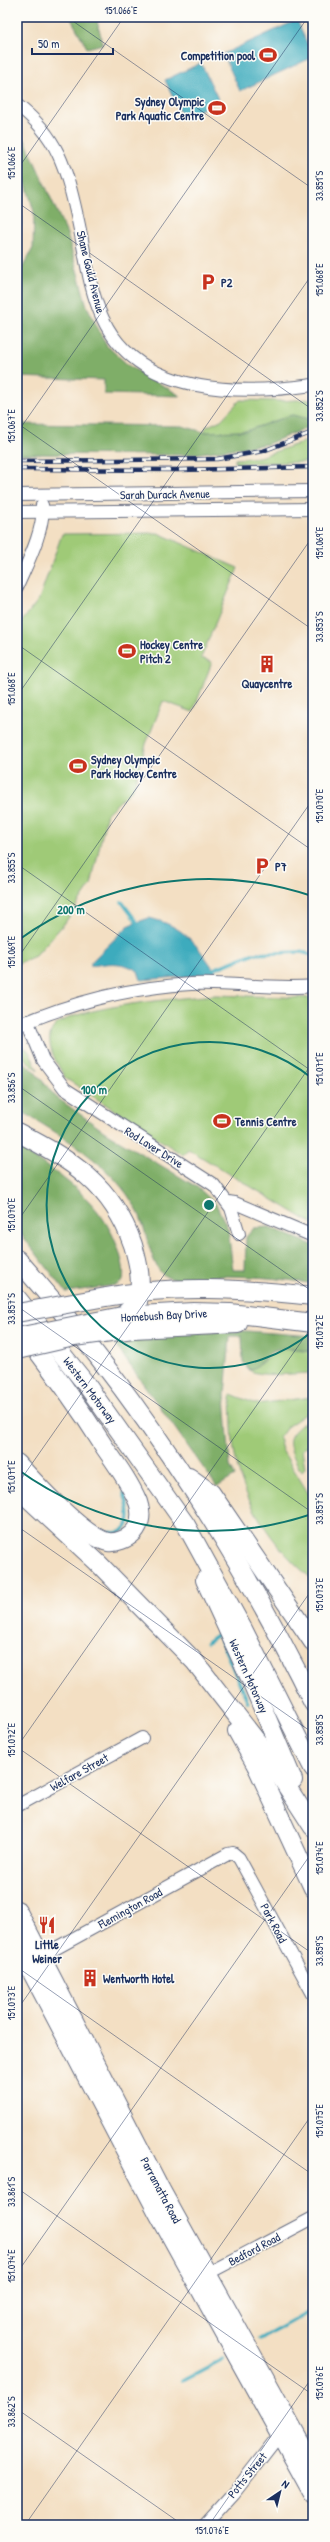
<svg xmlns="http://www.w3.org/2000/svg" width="330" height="2542" font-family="'Patrick Hand',sans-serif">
  <rect width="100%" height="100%" fill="#fdfcf7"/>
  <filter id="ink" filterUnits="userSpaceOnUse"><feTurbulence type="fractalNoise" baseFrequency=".025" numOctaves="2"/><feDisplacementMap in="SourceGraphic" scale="8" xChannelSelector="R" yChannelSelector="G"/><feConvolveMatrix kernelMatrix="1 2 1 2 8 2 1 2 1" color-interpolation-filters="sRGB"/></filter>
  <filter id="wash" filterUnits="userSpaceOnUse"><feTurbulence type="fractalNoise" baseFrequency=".012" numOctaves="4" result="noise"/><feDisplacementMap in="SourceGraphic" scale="16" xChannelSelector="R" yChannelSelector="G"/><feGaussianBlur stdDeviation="0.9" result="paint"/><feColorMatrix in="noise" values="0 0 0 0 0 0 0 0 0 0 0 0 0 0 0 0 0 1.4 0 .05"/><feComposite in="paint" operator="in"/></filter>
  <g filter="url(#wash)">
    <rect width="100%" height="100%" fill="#f3dfc3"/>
    <g fill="#9fca77" stroke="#5d7c6a">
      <polygon points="17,193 22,218 17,254"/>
      <polygon points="313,399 313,420 292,415 246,431 204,432 206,427 221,420 240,400 279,401"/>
      <polygon points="313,439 313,462 235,463 235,459 259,457"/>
      <polygon points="158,533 238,568 201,658 212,662 193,712 163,701 146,744 133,789 107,813 91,885 64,924 35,956 17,964 17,628 39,599 62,534"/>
      <path d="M215,995L313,998V1224L188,1149L183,1155L65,1078C58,1065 42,1041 54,1027C72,1006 185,998 215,995Z"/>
      <polygon points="17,1043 28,1050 38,1070 17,1052"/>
      <path d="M284,1349L313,1352V1373C296,1373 258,1379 246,1368L250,1370C262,1366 266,1354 284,1349Z"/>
      <path d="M231,1394L256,1404L313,1397V1409L288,1426L279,1438L282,1450L313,1501V1580C277,1550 248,1511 237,1465C231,1442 232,1417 231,1394Z"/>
      <path d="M313,1416V1450L306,1446L302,1449L305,1468L301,1472C285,1439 283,1438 313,1416Z"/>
    </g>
    <g fill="#7fae68" stroke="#4d6e63">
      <polygon points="70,17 96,17 103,44 87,48"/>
      <polygon points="17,132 24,138 67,234 87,306 106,345 129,366 181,396 104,394 104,380 17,377 17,278 33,248 34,212 25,180 17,168"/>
      <polygon points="292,415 313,420 313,425 268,444 186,455 17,454 17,424 182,426 204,432 246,431"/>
      <path d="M17,1057L33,1070L56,1097L105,1132L197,1187L216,1204L228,1229L233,1270H245L246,1237L254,1228L269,1227L313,1245V1284C282,1278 248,1276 216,1276C201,1277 178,1284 165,1276C151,1268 146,1227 138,1212C113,1164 62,1136 17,1109Z"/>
      <path d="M17,1146C59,1175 102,1199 119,1251C122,1261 125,1270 123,1281L117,1285L66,1292L17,1229Z"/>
      <path d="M246,1331L313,1336V1352C300,1350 280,1345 269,1354C263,1360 258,1367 250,1370L243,1362L242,1336H230L225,1395L230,1466L235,1476L217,1487L109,1336Z"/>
    </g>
    <g fill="#3eabbd" stroke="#2c6d8e">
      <polygon points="297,20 313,57 240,91 223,54"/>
      <polygon points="201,63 219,101 183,118 165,80"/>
      <path d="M149,918C185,926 197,945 217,974L141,980L138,971C122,961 109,963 91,966V962L129,925Z"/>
    </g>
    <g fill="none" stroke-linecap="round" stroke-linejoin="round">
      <g stroke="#3eabbd" stroke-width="3.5">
        <polyline points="122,902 137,922"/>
        <polyline points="214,969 252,954 301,952 313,955"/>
        <polyline points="17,1448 28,1463"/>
        <path d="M103,1531C135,1540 131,1512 124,1493"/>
        <polyline points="207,1642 218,1634 248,1702"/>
        <polyline points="260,2339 313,2310"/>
        <polyline points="183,2381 223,2360"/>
      </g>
    </g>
  </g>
  <g filter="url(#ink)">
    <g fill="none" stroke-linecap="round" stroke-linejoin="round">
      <g stroke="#676d81" stroke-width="14">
        <g id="minor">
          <path d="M17,105C58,136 66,168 77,216C85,250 88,287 103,319C139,396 241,395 313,385"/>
          <polyline points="17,495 313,491"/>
          <polyline points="17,512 313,509"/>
          <path d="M17,587C26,566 46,527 42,505"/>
          <polyline points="27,1021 43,1060 65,1089 214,1185 231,1208 239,1234"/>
          <path d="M17,1026C71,1003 132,987 191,984C231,982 274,990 313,986"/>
          <polyline points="228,1202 235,1203 313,1236"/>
          <polyline points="17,1806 142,1738"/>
          <polyline points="17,1963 49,1952 228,1854 233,1853 239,1858 313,1994"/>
          <polyline points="201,2277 313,2218"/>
          <polyline points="205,2525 234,2493 280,2434 286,2431"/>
        </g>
      </g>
      <g stroke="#676d81" stroke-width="20">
        <g id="highway">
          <path d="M17,1132C71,1160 112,1184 133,1245C139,1265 142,1281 138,1302L122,1316"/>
          <path d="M17,1259C135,1392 235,1543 313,1703"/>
          <path d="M106,1297C173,1284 245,1289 313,1296"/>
          <polyline points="17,1298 86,1384 186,1525 243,1629 313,1768"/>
          <polyline points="122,1316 193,1312 230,1313 313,1323"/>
          <path d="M17,1325C49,1365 78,1405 105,1448C117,1465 130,1483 138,1502C142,1513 141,1524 133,1533C127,1539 116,1543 108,1542C84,1537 34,1482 17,1463"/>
          <polyline points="133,1329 238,1324"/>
          <polyline points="189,1477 211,1493 313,1642"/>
          <polyline points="17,1488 97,1562 195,1662 262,1748 313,1827"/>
          <polyline points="205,1580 250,1678 293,1780"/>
          <polyline points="237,1731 257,1767 313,1888"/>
          <polyline points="17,1910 161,2190 313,2465"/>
          <polyline points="17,1944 158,2213 313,2494"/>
        </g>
      </g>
      <use href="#minor" stroke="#fff" stroke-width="12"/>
      <use href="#highway" stroke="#fff" stroke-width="18"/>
      <g stroke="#1b2f5e" stroke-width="4.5">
        <g id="rail">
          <polyline points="17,461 217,459 263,451 313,432"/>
          <polyline points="17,469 179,470 313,467"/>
        </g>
      </g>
      <use href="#rail" stroke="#fdfcf7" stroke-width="3" stroke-dasharray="9" stroke-linecap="butt"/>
      <g stroke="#676d81" stroke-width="20" stroke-linecap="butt">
        <g id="highway-bridge">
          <polyline points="17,1313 106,1297"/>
          <polyline points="17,1337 122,1316"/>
          <polyline points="17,1350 74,1337 133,1329"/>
        </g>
      </g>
      <use href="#highway-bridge" stroke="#fff" stroke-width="18"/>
    </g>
  </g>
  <path fill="none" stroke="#1b2f5e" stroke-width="1" stroke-opacity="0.45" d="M67,17L313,189M17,170L124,17M17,202L313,410M17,423L313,630M17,433L308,17M17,644L313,851M17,696L313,273M17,864L313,1072M17,959L313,536M17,1085L313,1292M17,1222L313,799M17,1306L313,1513M17,1485L313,1062M17,1526L313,1733M17,1747L313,1325M17,1747L313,1954M17,1967L313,2175M17,2010L313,1588M17,2188L313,2395M17,2273L313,1851M17,2409L183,2525M25,2525L313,2113M209,2525L313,2376"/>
  <g fill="none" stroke="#0f766e" stroke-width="2">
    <path d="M313 1331A163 163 0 1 1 313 1079"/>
    <path d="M312 1514A326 326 0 0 1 17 1469M17 941A326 326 0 0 1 312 896"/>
  </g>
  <defs>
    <g id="stadium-bare" transform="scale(1.38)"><path d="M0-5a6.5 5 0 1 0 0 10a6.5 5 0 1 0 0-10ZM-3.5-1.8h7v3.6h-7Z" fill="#c8321e" stroke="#fdfcf7" stroke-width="2.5" paint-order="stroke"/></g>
    <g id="parking-bare" transform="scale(1.38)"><path d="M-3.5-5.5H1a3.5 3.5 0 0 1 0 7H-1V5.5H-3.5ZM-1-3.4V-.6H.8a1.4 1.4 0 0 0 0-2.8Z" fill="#c8321e" stroke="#fdfcf7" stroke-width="2.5" paint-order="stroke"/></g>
    <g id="building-bare" transform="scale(1.38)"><path d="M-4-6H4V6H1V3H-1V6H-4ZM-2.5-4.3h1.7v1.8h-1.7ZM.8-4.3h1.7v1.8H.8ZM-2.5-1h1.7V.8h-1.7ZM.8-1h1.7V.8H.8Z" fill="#c8321e" stroke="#fdfcf7" stroke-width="2.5" paint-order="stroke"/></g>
    <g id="restaurant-bare" transform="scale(1.38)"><path d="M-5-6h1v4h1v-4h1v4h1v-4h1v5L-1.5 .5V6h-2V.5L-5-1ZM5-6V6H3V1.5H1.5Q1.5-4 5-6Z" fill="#c8321e" stroke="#fdfcf7" stroke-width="2.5" paint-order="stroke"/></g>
  </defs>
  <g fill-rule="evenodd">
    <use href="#stadium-bare" x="268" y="55"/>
    <use href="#stadium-bare" x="217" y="108"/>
    <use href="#parking-bare" x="208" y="282"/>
    <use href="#stadium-bare" x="127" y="651"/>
    <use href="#building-bare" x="267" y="664"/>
    <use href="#stadium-bare" x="78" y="766"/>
    <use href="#parking-bare" x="262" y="866"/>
    <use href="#stadium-bare" x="222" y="1121"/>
    <use href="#restaurant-bare" x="47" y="1925"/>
    <use href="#building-bare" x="90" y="1978"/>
  </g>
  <g text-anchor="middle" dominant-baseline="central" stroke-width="3" stroke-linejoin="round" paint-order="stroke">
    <g font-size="12" font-weight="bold" fill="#1b2f5e" stroke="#fdfcf7" text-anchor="start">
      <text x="255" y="55" text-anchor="end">Competition pool</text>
      <text x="204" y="101" text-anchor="end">Sydney Olympic<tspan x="204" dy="14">Park Aquatic Centre</tspan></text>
      <text x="221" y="282">P2</text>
      <text x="140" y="644">Hockey Centre<tspan x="140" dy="14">Pitch 2</tspan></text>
      <text x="267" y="683" text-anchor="middle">Quaycentre</text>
      <text x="91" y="759">Sydney Olympic<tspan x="91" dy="14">Park Hockey Centre</tspan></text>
      <text x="275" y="866">P7</text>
      <text x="235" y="1121">Tennis Centre</text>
      <text x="47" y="1944" text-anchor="middle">Little<tspan x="47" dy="14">Weiner</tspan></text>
      <text x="103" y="1978">Wentworth Hotel</text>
    </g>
    <g font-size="12" fill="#1b2f5e" stroke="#fdfcf7">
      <text transform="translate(91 272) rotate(76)">Shane Gould Avenue</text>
      <text transform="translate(165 494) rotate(-1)">Sarah Durack Avenue</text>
      <text transform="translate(154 1147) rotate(32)">Rod Laver Drive</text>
      <text transform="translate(164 1315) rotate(-3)">Homebush Bay Drive</text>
      <text transform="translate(90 1390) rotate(53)">Western Motorway</text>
      <text transform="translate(249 1676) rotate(66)">Western Motorway</text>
      <text transform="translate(79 1772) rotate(-29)">Welfare Street</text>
      <text transform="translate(130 1908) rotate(-29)">Flemington Road</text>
      <text transform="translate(274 1923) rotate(62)">Park Road</text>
      <text transform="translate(161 2190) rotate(62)">Parramatta Road</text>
      <text transform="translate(254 2249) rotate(-28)">Bedford Road</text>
      <text transform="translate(247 2475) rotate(-51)">Potts Street</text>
    </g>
  </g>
  <circle cx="209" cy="1205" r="6" fill="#0f766e" stroke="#fdfcf7" stroke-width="2"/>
  <g font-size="12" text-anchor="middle" font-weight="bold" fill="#0f766e" stroke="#fdfcf7" stroke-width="3" stroke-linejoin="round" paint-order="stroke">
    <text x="71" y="914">200 m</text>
    <text x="94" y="1094">100 m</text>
  </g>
  <rect width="330" height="2542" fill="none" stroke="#fdfcf7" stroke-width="44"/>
  <g transform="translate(280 2492) rotate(35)" stroke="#fdfcf7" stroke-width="3" paint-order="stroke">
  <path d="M0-3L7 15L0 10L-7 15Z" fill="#1b2f5e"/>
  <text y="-6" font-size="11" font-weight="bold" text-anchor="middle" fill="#1b2f5e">N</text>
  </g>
  <path d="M32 48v6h81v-6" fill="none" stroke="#1b2f5e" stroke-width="2"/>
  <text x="38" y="48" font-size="12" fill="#1b2f5e" stroke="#fdfcf7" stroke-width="3" paint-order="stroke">50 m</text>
  <rect x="22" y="22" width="286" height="2498" fill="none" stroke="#1b2f5e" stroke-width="1.5"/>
  <g font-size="10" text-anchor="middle" fill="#1b2f5e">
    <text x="121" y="14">151.066°E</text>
    <text transform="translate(11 163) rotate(-90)" y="4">151.066°E</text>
    <text transform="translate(319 186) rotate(-90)" y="4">33.851°S</text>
    <text transform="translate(319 280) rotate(-90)" y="4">151.068°E</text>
    <text transform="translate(319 406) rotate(-90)" y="4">33.852°S</text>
    <text transform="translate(11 426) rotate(-90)" y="4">151.067°E</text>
    <text transform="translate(319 543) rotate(-90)" y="4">151.069°E</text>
    <text transform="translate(319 627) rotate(-90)" y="4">33.853°S</text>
    <text transform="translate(11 689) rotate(-90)" y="4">151.068°E</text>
    <text transform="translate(319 806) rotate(-90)" y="4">151.070°E</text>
    <text transform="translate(11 868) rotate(-90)" y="4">33.855°S</text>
    <text transform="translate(11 952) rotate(-90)" y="4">151.069°E</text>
    <text transform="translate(319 1069) rotate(-90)" y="4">151.071°E</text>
    <text transform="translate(11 1088) rotate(-90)" y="4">33.856°S</text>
    <text transform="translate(11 1215) rotate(-90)" y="4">151.070°E</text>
    <text transform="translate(11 1309) rotate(-90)" y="4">33.857°S</text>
    <text transform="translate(319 1332) rotate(-90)" y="4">151.072°E</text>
    <text transform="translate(11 1477) rotate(-90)" y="4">151.071°E</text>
    <text transform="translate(319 1509) rotate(-90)" y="4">33.857°S</text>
    <text transform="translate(319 1595) rotate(-90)" y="4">151.073°E</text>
    <text transform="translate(319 1730) rotate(-90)" y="4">33.858°S</text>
    <text transform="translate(11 1740) rotate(-90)" y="4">151.072°E</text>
    <text transform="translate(319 1858) rotate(-90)" y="4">151.074°E</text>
    <text transform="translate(319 1951) rotate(-90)" y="4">33.859°S</text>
    <text transform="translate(11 2003) rotate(-90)" y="4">151.073°E</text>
    <text transform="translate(319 2121) rotate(-90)" y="4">151.075°E</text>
    <text transform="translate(11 2192) rotate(-90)" y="4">33.861°S</text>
    <text transform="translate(11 2266) rotate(-90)" y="4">151.074°E</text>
    <text transform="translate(319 2383) rotate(-90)" y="4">151.076°E</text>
    <text transform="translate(11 2412) rotate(-90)" y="4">33.862°S</text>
    <text x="212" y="2534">151.076°E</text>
  </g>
</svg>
